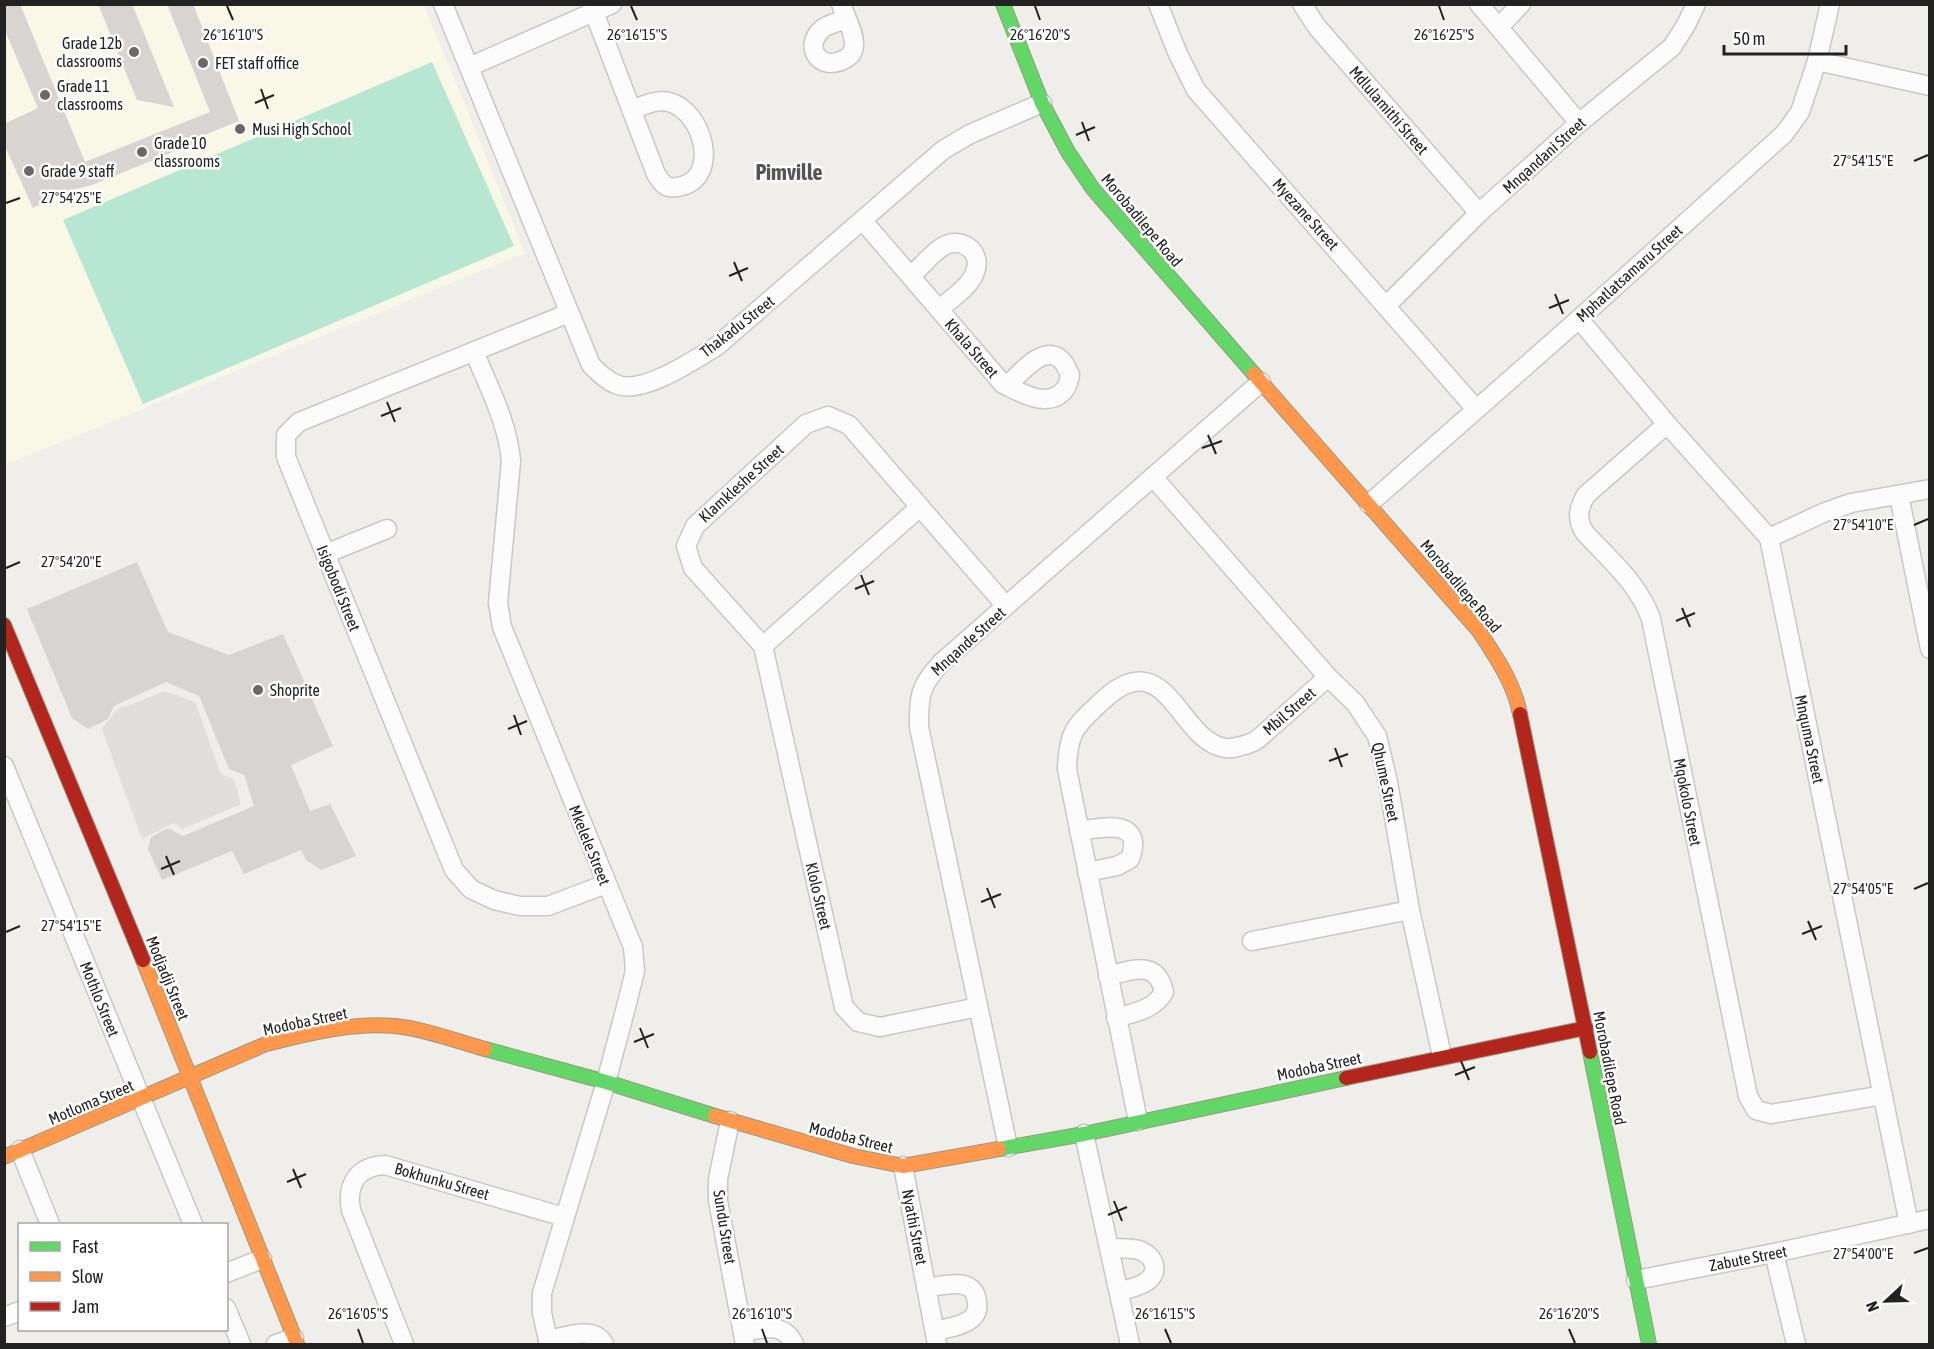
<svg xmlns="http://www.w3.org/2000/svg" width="1934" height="1349" font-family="'Asap Condensed',sans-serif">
  <rect width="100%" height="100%" fill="#f0eeeb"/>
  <polygon fill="#f8f7e8" points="5,5 424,5 525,253 5,465"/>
  <polygon fill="#b7e6d2" points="432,62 514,246 143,404 63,220"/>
  <polygon fill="#e0dfde" points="165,691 195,702 221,774 234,779 241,804 183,829 174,823 142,839 102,729 116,710"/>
  <g fill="#d7d4d2">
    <polygon points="4,4 20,4 85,162 210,112 167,4 193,4 239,121 199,137 200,141 92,185 72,190 33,208 4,144 4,124 38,108 4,28"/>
    <polygon points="98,4 132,4 174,107 137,100"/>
    <polygon points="137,562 168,632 229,655 283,634 333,746 291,765 310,811 330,804 356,856 321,870 306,860 301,850 244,874 232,851 162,880 148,849 151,837 168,828 183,836 254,806 244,775 229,769 199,696 166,682 114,706 108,719 88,729 72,718 27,609"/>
  </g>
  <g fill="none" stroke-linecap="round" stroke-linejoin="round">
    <g stroke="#c9c8c7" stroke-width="21">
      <g id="street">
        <path d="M443,4L591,365C599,373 607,381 618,385C644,394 694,360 717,346L943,150L970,134L1042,103"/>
        <path d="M841,4C845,16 854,31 854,44C854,51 851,56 845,59C820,73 803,47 821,30C827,24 839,22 846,19"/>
        <polyline points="1158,4 1178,54 1196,90 1476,409"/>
        <polyline points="1302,4 1317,27 1479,213"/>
        <polyline points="1479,4 1579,123"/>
        <path d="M594,12L656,174C662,183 665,189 677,187C722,181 704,111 669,102C657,99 644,105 633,110"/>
        <polyline points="1499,27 1521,4"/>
        <polyline points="1817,61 1930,86"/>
        <polyline points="469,67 612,4"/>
        <path d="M863,221L1003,384L1007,386C1023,394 1050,409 1065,389C1068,386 1069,379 1070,375C1054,333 1026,367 1007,386"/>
        <path d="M911,276C921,267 931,254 942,247C960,235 983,251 975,272C970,287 951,299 939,309"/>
        <polyline points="1387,305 1479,213 1579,123 1672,47 1686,25 1696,4"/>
        <polyline points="569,313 299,422 286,435 286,457 454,870 471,889 494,900 520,906 548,906 606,884"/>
        <polyline points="1579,319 1667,424 1769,538 1909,1224"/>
        <path d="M474,351C488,386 508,423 511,461L498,603L502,627L633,947L635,971L626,1007L606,1082L542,1293V1313L549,1344"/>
        <path d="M1667,424L1586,495C1578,509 1576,519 1585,533C1609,559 1639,584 1651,619L1748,1096L1756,1110L1771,1114L1883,1095"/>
        <polyline points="1153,477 1328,677 1355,703 1377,736 1388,782 1410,910 1442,1056"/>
        <polyline points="1899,495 1930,649"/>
        <polyline points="1369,504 1579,319 1784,134 1800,112 1817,61 1830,4"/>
        <polyline points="1769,538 1823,513 1851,503 1930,489"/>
        <polyline points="325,554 387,529"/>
        <polyline points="763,646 920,507"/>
        <polyline points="4,766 193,1224"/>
        <path d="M1079,831C1103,827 1145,818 1130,859L1117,866L1087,872"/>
        <polyline points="1252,941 1410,910"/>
        <path d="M1108,976C1132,970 1157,959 1164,992C1154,1010 1135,1012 1116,1018"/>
        <polyline points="978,1007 880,1027 858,1022 844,1007 763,646 693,568 686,546 695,526 806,424 828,416 849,425 1006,606"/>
        <polyline points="730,1121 718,1179 718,1201 745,1344"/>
        <path d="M1138,1121L1067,769C1068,733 1074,727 1100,703C1167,637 1178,743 1226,748C1233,749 1246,745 1253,742C1260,739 1267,730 1274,725C1292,709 1310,693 1328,677"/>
        <polyline points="1084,1134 1130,1344"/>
        <path d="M1008,1147L919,727C919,696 919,687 941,663L1261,382"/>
        <polyline points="20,1150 50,1224"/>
        <polyline points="903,1166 937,1344"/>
        <path d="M1110,1248C1119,1248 1130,1248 1139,1250C1154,1255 1161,1272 1146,1282C1139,1287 1128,1289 1119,1291"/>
        <polyline points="1774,1253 1796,1344"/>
        <polyline points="226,1273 262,1259"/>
        <polyline points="1636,1280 1774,1253 1930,1219"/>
        <path d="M926,1288C944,1285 975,1276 977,1302C978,1309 976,1315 971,1319C961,1327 946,1328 935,1331"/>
        <polyline points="226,1308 241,1344"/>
        <polyline points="4,1317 20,1311"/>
        <path d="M743,1332C763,1328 784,1322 794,1344"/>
        <path d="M548,1340C565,1337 594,1325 604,1344"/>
        <polyline points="276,1344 294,1338"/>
        <path d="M404,1344L351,1210C346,1184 358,1166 385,1165L564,1217"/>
      </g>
    </g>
    <g stroke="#999a82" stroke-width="16">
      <g id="fast">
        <polyline points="1003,4 1042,103 1068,152 1093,189 1254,374"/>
        <polyline points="485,1049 606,1082 715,1116"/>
        <polyline points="1590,1052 1649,1344"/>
        <polyline points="999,1149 1084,1134 1346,1078"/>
      </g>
    </g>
    <g stroke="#999a82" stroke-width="16">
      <g id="slow">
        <path d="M1254,374L1479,631C1496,657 1514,683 1520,714"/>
        <polyline points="143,960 297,1344"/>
        <polyline points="715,1116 853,1156 903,1166 999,1149"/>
        <path d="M4,1157L266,1044C307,1034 352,1022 395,1026C425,1029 456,1041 485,1049"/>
      </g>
    </g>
    <g stroke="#999a82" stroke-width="16">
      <g id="jam">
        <polyline points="4,625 143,960"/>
        <polyline points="1520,714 1590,1052"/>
        <polyline points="1346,1078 1586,1028"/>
      </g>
    </g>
    <use href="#street" stroke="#fdfcfc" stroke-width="18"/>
    <use href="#fast" stroke="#63d668" stroke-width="14"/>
    <use href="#slow" stroke="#ff974d" stroke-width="14"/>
    <use href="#jam" stroke="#b3261e" stroke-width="14"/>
  </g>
  <path fill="none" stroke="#222" stroke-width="2" d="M227,6L233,20M631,6L637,20M1035,6L1040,20M1439,6L1444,20M261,89L268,109M255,103L274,95M1082,122L1089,141M1076,135L1095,127M1914,161L1928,155M6,203L20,198M734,262L742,281M729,276L748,268M1555,294L1563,314M1549,308L1569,300M387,402L395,422M381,416L401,408M1208,435L1216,454M1202,448L1222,441M1914,525L1928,519M6,568L20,562M861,575L869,595M855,589L874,581M1682,608L1690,627M1676,621L1695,613M514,715L521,735M508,729L527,721M1335,748L1342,767M1329,761L1348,754M166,856L174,875M161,869L180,861M987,888L995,908M1914,889L1928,883M981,902L1001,894M1808,921L1816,940M6,932L20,926M1802,934L1822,926M640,1028L648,1048M634,1042L654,1034M1461,1061L1469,1080M1455,1075L1475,1067M293,1169L301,1188M287,1182L306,1174M1114,1201L1122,1221M1108,1215L1127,1207M1914,1253L1928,1248M358,1329L363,1343M762,1329L767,1343M1165,1329L1171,1343M1569,1329L1575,1343"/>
  <g fill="#6a6968" stroke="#fff" stroke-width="2">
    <circle cx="134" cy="52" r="6"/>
    <circle cx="203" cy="63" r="6"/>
    <circle cx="45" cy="95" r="6"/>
    <circle cx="240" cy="129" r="6"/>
    <circle cx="142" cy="152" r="6"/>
    <circle cx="29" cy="171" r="6"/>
    <circle cx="258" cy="690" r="6"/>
  </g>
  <g text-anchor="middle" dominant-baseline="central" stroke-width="5" stroke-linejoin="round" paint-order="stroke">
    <g font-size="16" fill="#222" stroke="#fff" text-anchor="start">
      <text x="122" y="43" text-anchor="end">Grade 12b<tspan x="122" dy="18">classrooms</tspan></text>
      <text x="215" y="63">FET staff office</text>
      <text x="57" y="86">Grade 11<tspan x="57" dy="18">classrooms</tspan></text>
      <text x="252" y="129">Musi High School</text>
      <text x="154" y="143">Grade 10<tspan x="154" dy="18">classrooms</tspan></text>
      <text x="41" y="171">Grade 9 staff</text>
      <text x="270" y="690">Shoprite</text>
    </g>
    <g font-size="16" fill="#222" stroke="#fff">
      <text transform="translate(1389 110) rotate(49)">Mdlulamithi Street</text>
      <text transform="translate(1544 155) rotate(-42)">Mnqandani Street</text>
      <text transform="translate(1306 214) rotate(48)">Myezane Street</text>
      <text transform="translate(1142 220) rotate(50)">Morobadilepe Road</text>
      <text transform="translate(1629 273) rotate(-42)">Mphatlatsamaru Street</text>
      <text transform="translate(737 326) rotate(-38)">Thakadu Street</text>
      <text transform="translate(972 348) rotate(49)">Khala Street</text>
      <text transform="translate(741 483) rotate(-42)">Klamkleshe Street</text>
      <text transform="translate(1461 586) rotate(50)">Morobadilepe Road</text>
      <text transform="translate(339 588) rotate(68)">Isigobodi Street</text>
      <text transform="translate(968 641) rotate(-42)">Mnqande Street</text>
      <text transform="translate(1289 711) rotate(-41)">Mbil Street</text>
      <text transform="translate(1810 739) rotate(78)">Mnquma Street</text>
      <text transform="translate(1386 782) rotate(78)">Qhume Street</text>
      <text transform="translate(1688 802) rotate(79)">Mqokolo Street</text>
      <text transform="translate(590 845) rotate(68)">Mkelele Street</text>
      <text transform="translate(819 896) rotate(77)">Klolo Street</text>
      <text transform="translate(168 978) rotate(68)">Modjadji Street</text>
      <text transform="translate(100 999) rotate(68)">Mothlo Street</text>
      <text transform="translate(305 1021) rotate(-12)">Modoba Street</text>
      <text transform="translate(1319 1066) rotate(-12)">Modoba Street</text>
      <text transform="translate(1610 1068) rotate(79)">Morobadilepe Road</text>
      <text transform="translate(91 1102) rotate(-23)">Motloma Street</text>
      <text transform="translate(851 1137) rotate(14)">Modoba Street</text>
      <text transform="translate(442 1181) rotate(16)">Bokhunku Street</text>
      <text transform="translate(725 1227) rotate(81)">Sundu Street</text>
      <text transform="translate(915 1227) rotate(79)">Nyathi Street</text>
      <text transform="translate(1748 1258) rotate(-11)">Zabute Street</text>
    </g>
    <g font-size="22" font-weight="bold" fill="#555" stroke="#fff">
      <text x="789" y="172">Pimville</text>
    </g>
  </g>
  <g font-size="15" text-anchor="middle" fill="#222" stroke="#fff" stroke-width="5" stroke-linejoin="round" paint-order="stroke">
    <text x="233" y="40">26°16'10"S</text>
    <text x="637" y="40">26°16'15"S</text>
    <text x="1040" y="40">26°16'20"S</text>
    <text x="1444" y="40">26°16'25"S</text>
    <text x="1863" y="166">27°54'15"E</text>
    <text x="71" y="203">27°54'25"E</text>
    <text x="1863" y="530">27°54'10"E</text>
    <text x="71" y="567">27°54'20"E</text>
    <text x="1863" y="894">27°54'05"E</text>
    <text x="71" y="931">27°54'15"E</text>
    <text x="1863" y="1259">27°54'00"E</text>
    <text x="358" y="1319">26°16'05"S</text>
    <text x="762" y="1319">26°16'10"S</text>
    <text x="1165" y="1319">26°16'15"S</text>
    <text x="1569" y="1319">26°16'20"S</text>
  </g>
  <rect width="1934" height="1349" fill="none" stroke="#222222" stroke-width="12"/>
  <rect x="18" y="1223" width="210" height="108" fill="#ffffff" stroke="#a7a7a7" stroke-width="1.5"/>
  <rect x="30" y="1242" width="30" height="9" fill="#63d668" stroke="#a7a7a7" stroke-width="1.5"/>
  <text x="72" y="1253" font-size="18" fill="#222222">Fast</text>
  <rect x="30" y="1272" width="30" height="9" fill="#ff974d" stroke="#a7a7a7" stroke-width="1.5"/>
  <text x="72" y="1283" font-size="18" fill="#222222">Slow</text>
  <rect x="30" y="1302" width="30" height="9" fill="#b3261e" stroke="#a7a7a7" stroke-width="1.5"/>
  <text x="72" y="1313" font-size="18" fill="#222222">Jam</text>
  <g transform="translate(1886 1301) rotate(248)" stroke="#ffffff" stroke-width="4.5" paint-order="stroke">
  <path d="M0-4.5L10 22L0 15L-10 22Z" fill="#222222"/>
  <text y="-9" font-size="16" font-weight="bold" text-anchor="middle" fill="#222222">N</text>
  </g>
  <path d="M1724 45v9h122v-9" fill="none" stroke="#222222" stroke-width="3"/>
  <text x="1733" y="45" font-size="18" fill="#222222" stroke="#ffffff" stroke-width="4.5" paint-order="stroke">50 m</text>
</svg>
